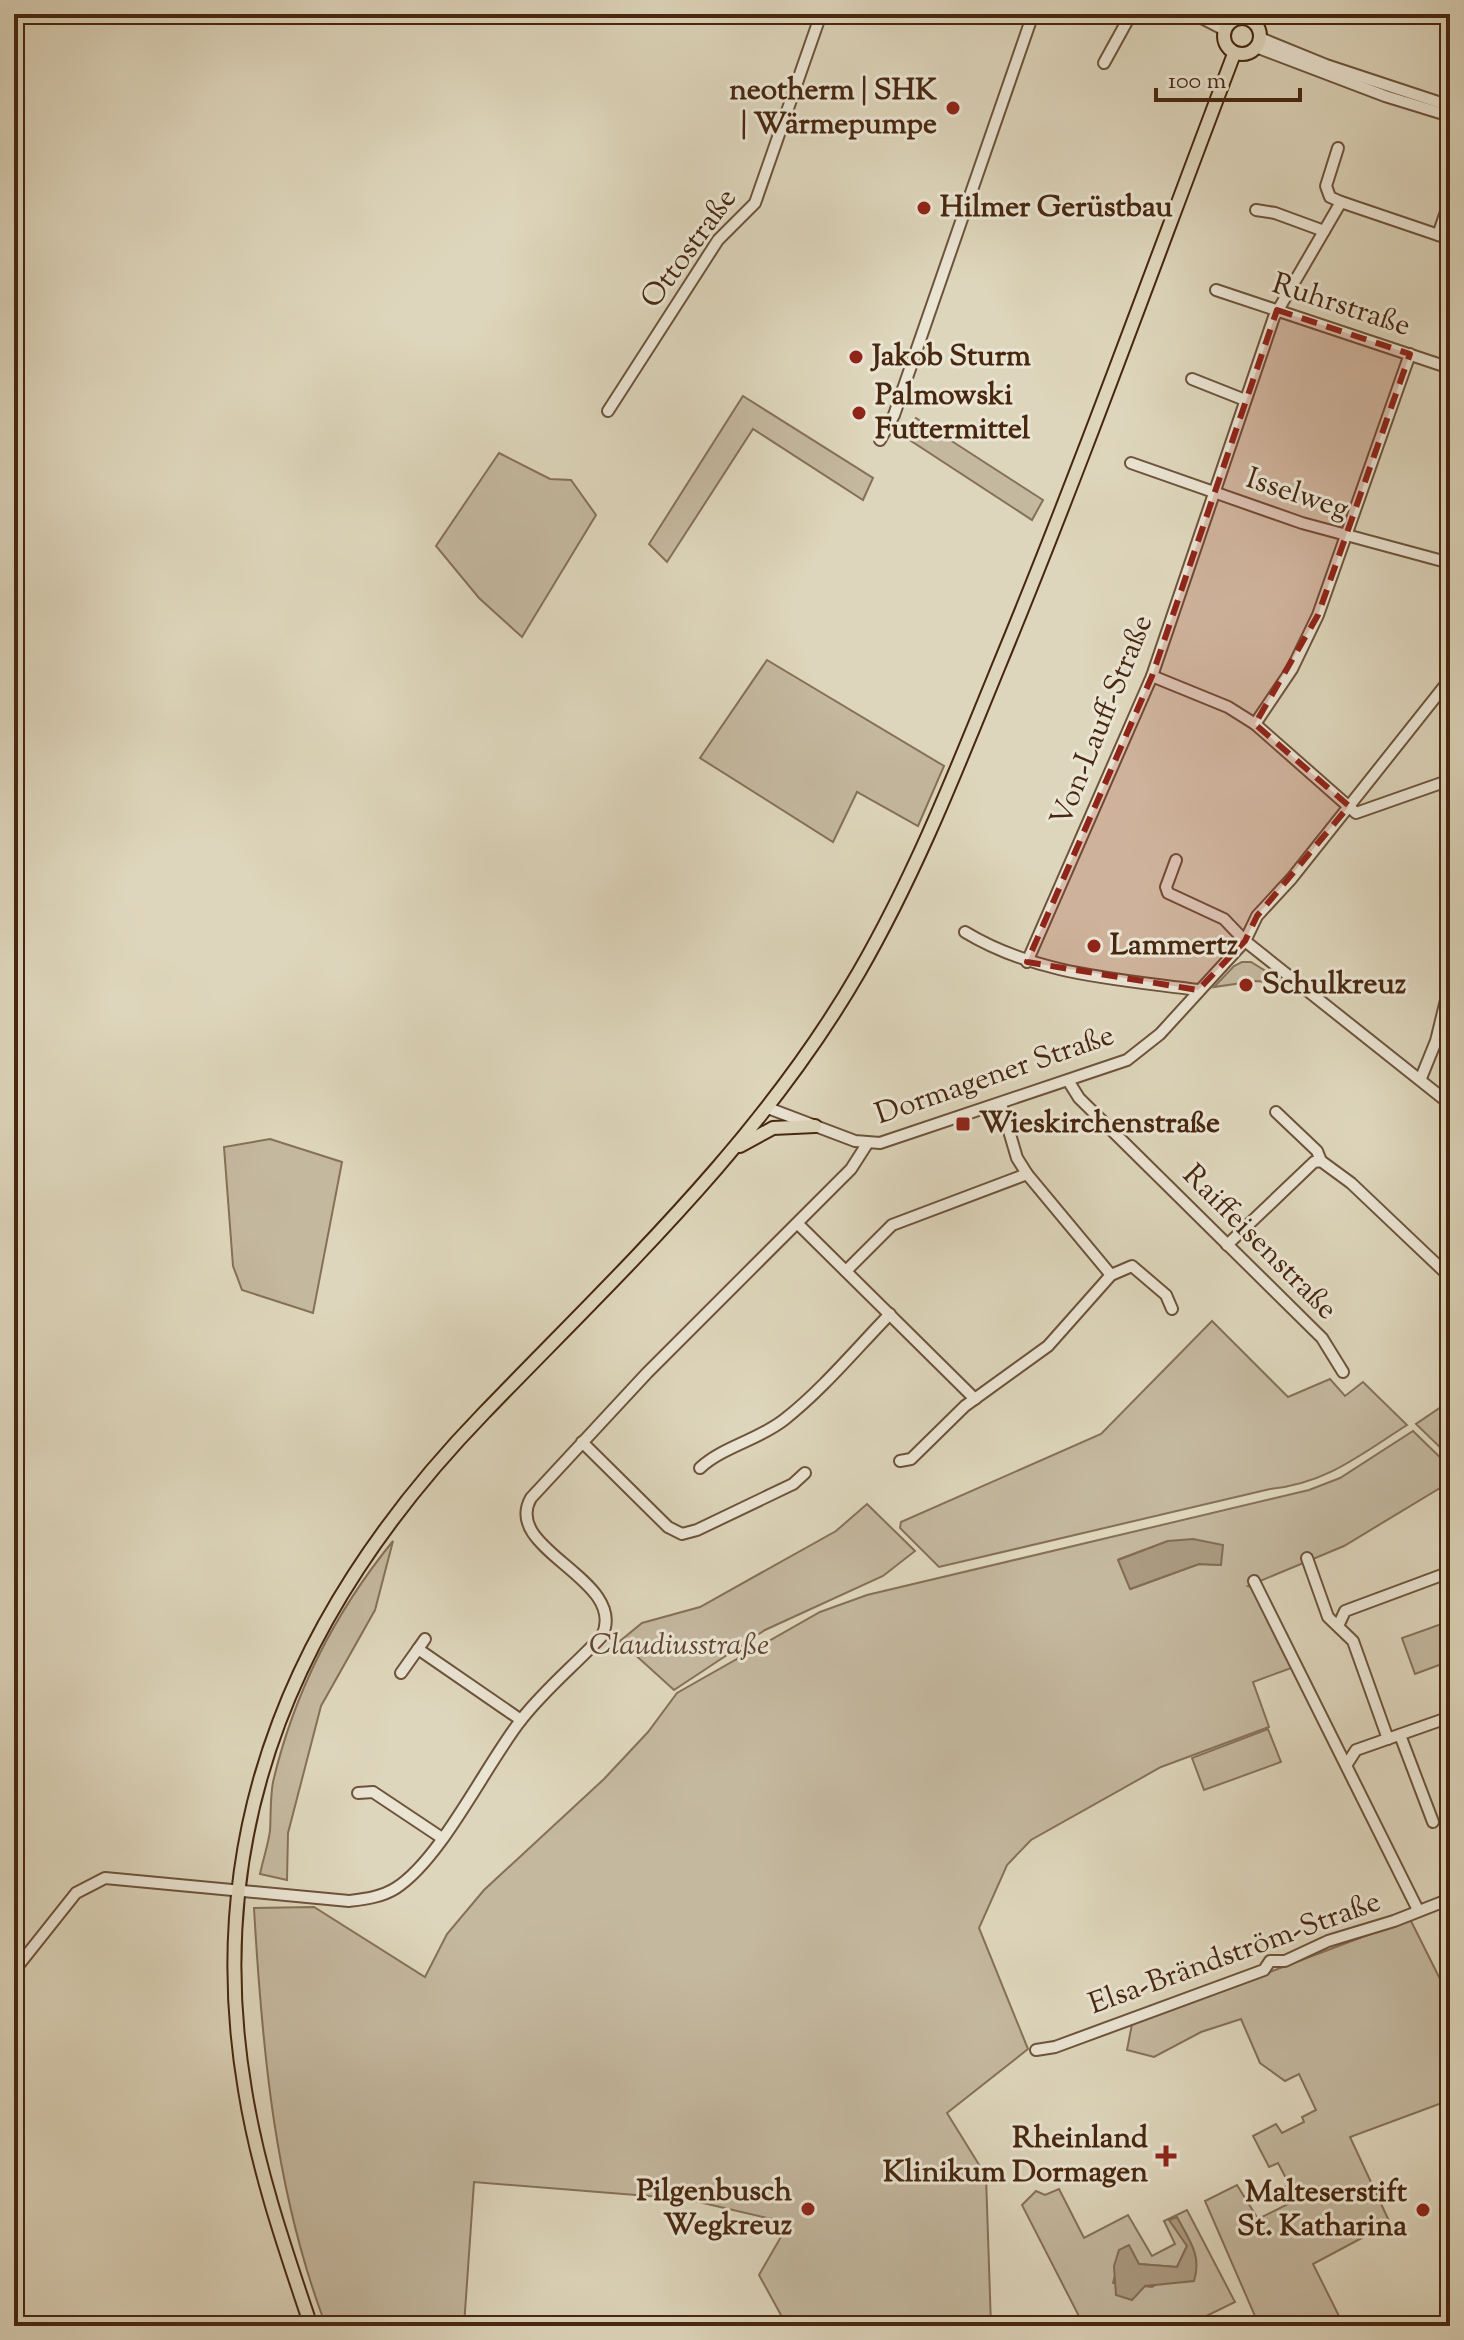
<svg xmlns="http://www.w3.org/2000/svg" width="1464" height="2340" font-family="'Sorts Mill Goudy',serif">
  <rect width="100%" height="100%" fill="#ded6bc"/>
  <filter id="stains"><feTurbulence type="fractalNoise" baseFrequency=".0025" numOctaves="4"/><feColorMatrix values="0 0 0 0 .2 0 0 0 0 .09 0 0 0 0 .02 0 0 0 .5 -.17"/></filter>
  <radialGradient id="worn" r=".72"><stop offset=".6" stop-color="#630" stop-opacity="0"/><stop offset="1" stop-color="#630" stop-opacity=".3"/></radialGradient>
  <g fill="#c4b89f" stroke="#867057" stroke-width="2" fill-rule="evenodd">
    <polygon points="743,396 873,478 863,500 753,429 667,562 649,544"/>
    <polygon points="916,418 1043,500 1032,520 902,435"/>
    <polygon points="499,453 550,479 571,480 596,515 522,637 479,598 436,546"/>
    <polygon points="767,660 944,766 918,826 857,792 833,842 700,758"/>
    <polygon points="1242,962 1251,962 1287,984 1256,981 1214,987 1234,966"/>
    <polygon points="270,1139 342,1162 313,1313 242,1290 233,1266 224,1147"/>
    <path d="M1212,1321L1288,1397L1330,1379L1345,1396L1363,1382L1407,1425C1360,1455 1327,1483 1270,1489L939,1567L900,1528L901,1522L1101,1434Z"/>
    <polygon points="1450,1401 1450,1457 1416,1424"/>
    <path d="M1413,1431L1450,1467V1482L1344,1546L1248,1586L1255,1589L1294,1667L1253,1682L1269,1727L1161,1767L1031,1840L1007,1865L979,1928L1028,2049L947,2113L986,2176L991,2326H787L759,2275L789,2223L686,2199L474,2182L464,2326H326C275,2193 262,2049 254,1908L314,1907L425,1977L447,1934L484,1890L604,1779L648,1732L677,1693L820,1612L867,1595L1309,1490L1340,1478ZM1168,1541L1221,1565L1199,1564L1131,1589L1119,1559Z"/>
    <polygon points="867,1504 915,1551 883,1576 765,1630 674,1690 620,1641 642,1623 700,1607 836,1531"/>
    <path d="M393,1541L375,1610L321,1706L288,1833L287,1880L260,1874C263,1860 268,1845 270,1831C271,1815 270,1799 273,1782C294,1693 336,1611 393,1541Z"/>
    <polygon points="1450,1621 1450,1661 1415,1674 1402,1638"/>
    <polygon points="1268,1729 1281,1762 1204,1790 1192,1758"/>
    <polygon points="1410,1919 1450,1999 1450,2100 1350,2137 1390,2223 1313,2264 1344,2326 1264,2326 1258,2323 1205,2201 1237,2185 1258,2219 1292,2202 1285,2187 1289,2184 1278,2163 1269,2167 1253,2136 1276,2124 1282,2133 1304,2122 1302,2117 1316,2110 1299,2074 1285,2081 1260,2063 1241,2019 1201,2032 1154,2057 1127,2050 1132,2024"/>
    <path d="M1059,2189L1084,2238L1128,2215L1152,2256L1175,2244L1164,2221L1187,2210L1235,2302L1186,2326H1084L1022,2205L1036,2191L1045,2195ZM1177,2228L1196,2259L1152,2287L1113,2283L1116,2272L1139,2264L1177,2267L1187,2246Z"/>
  </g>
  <g fill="#ab9a81" stroke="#836c53" stroke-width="2">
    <polygon points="1193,1539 1223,1545 1221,1565 1199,1564 1130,1589 1118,1560 1168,1541"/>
    <path d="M1177,2217C1190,2241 1202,2256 1194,2281L1145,2286L1132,2300L1116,2295L1114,2266L1119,2250L1129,2245L1139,2264L1177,2267L1187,2246L1169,2220Z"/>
  </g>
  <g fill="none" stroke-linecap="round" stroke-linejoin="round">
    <g stroke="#6d533a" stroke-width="14">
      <g id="minor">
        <polyline points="1194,14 1225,30"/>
        <polyline points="1260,38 1326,65 1450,106"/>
        <polyline points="1256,47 1385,96 1450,116"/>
        <polyline points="1104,63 1131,14"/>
        <polyline points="1338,148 1326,186 1330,197 1341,202"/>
        <polyline points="1256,210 1275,213 1324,231"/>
        <polyline points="1438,235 1450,200"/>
        <polyline points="1216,290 1450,368"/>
        <polyline points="1192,379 1245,400"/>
        <polyline points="608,411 718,240 755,203 821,14"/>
        <polyline points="880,440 894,415 1033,14"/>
        <polyline points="1131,463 1302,523 1450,563"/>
        <polyline points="1152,676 1228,707 1255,724 1356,813 1450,780"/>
        <polyline points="1255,724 1292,669 1318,615 1410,354"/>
        <polyline points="1176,860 1166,887 1168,893 1224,919 1245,941 1450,1104"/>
        <path d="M965,932C1036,975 1117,979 1198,990"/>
        <polyline points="1027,962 1152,676 1274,317 1341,202 1450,239"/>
        <polyline points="1421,1078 1436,1041 1447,996"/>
        <polyline points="1069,1082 1079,1098 1322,1338 1343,1372"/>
        <polyline points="1001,1104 1017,1158 1027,1174 1111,1275"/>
        <polyline points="768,1108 855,1141 880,1143 1127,1060 1160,1034 1245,941 1257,916 1292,878 1450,679"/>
        <polyline points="1276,1112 1317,1151 1321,1161"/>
        <polyline points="798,1224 975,1399"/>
        <polyline points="1227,1245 1314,1162 1321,1161 1351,1183 1450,1277"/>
        <polyline points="846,1271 892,1225 1027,1174"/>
        <polyline points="582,1442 668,1527 682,1534 697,1530 793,1484 805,1473"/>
        <polyline points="900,1461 911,1459 965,1406 1048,1346 1111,1275 1132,1266 1166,1295 1172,1309"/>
        <path d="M700,1468C724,1446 759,1440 785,1419C823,1389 856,1349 890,1314"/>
        <polyline points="1307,1558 1328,1617 1353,1641 1388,1739"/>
        <polyline points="1254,1581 1418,1910"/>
        <polyline points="1339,1624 1345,1611 1450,1572"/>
        <polyline points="418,1649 425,1639"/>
        <polyline points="401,1673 418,1649 521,1720"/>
        <polyline points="1400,1735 1433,1822"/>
        <polyline points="1347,1764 1356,1750 1450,1717"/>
        <polyline points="358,1793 373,1792 442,1838"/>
        <path d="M14,1971L76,1893L105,1878L349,1901C365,1899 382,1897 396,1888C442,1858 485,1766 521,1720C545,1689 576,1664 602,1636C629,1579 501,1550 531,1498L647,1373L851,1169L867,1144"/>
        <polyline points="1036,2050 1055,2047 1264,1970 1270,1961 1285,1961 1328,1941 1394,1921 1450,1899"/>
        <polyline points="1442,2326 1450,2322"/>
      </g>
    </g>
    <g stroke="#47270f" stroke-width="16">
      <g id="major">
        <circle cx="1242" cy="36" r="18"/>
        <polyline points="740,1146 773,1128 815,1126"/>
        <path d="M311,2326C285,2249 258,2171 245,2090C200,1823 301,1602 484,1413C618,1274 761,1142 859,972C915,875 956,771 998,668C1082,465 1156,259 1234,54"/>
      </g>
    </g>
    <use href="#minor" stroke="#eae4d3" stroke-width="10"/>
    <use href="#major" stroke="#ded6bc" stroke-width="12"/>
  </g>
  <path fill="#8f2418" fill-opacity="0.2" stroke="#8f2418" stroke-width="6" stroke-dasharray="16 10" stroke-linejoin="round" d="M1277,310L1410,354L1318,615L1255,724L1349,806L1257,916L1245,941L1198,990L1027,962L1152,676Z"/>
  <g fill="#8f2418" stroke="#eae4d3" stroke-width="3">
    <circle cx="953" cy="108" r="8"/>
    <circle cx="924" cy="208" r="8"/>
    <circle cx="856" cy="357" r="8"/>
    <circle cx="859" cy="413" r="8"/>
    <circle cx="1094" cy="946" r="8"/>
    <circle cx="1246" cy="985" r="8"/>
    <rect x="955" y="1116" width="16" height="16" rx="4"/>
    <path d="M1162 2144h8v8h8v8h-8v8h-8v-8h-8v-8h8z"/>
    <circle cx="808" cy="2209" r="8"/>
    <circle cx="1423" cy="2210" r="8"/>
  </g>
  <g text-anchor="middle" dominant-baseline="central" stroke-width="6" stroke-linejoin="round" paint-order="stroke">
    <g font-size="30" font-weight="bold" fill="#47270f" stroke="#eae4d3" text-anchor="start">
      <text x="937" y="91" text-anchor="end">neotherm | SHK<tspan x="937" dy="34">| Wärmepumpe</tspan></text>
      <text x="940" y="208">Hilmer Gerüstbau</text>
      <text x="872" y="357">Jakob Sturm</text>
      <text x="875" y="396">Palmowski<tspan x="875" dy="34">Futtermittel</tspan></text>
      <text x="1110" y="946">Lammertz</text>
      <text x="1262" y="985">Schulkreuz</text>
      <text x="979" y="1124">Wieskirchenstraße</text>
      <text x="1148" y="2139" text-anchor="end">Rheinland<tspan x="1148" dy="34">Klinikum Dormagen</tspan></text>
      <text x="792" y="2192" text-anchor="end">Pilgenbusch<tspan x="792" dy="34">Wegkreuz</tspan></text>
      <text x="1407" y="2193" text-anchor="end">Malteserstift<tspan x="1407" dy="34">St. Katharina</tspan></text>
    </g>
    <g font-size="30" fill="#47270f" stroke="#eae4d3">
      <text transform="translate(690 249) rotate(-54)">Ottostraße</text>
      <text transform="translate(1341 306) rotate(18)">Ruhrstraße</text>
      <text transform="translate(1297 495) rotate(18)">Isselweg</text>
      <text transform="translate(1103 721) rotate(-68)">Von-Lauff-Straße</text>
      <text transform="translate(995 1076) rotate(-19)">Dormagener Straße</text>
      <text transform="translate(1259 1243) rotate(45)">Raiffeisenstraße</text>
      <text transform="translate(1235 1954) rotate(-20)">Elsa-Brändström-Straße</text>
    </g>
    <g font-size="30" font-style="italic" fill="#60442c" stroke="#eae4d3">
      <text x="679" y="1646">Claudiusstraße</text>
    </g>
  </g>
  <rect width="1464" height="2340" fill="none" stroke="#ded6bc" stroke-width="48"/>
  <rect x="16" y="16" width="1432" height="2308" fill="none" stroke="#47270f" stroke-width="4"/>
  <rect x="24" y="24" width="1416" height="2292" fill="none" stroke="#47270f" stroke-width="2"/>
  <path d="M1156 88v12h144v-12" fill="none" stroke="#47270f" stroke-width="4"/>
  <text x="1168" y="88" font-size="24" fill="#47270f" stroke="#eae4d3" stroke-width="6" paint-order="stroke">100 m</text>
  <rect width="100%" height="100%" filter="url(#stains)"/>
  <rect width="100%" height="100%" fill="url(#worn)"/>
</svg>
